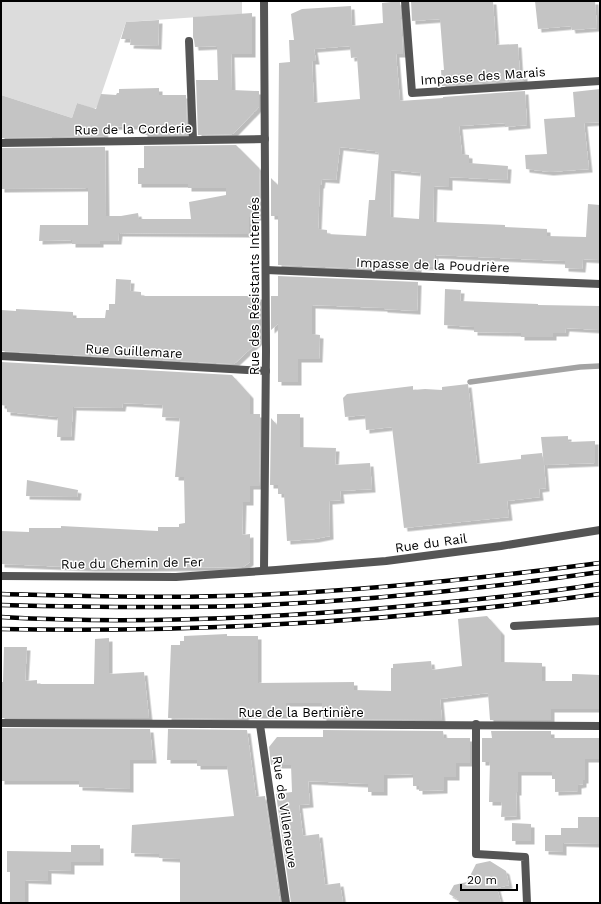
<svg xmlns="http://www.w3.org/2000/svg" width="601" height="904" font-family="'Work Sans',sans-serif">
  <defs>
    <filter id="shadow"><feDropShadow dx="3.5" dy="3.5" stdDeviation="0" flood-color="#0004"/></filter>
  </defs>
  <rect width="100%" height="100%" fill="#fff"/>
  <polygon fill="#dcdcdc" points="1,1 251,1 242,2 242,14 126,22 97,107 94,109 77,103 72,118 1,95"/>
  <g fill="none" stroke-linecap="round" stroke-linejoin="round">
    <polyline stroke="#a3a3a3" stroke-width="5.5" points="470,382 580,367 600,366"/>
  </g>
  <g fill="#c4c4c4" fill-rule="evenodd" filter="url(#shadow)">
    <path d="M400,1L403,54H396L400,101L443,98V97L525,91L527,125L505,127V123L459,126L462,154L469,155V163L508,166L507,180L449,177V187L434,186L433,222L505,225V227L547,229V236L586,237L588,204L600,205V260L583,259L582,269L565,268V261L435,255L434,267L418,266V271L278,265V216H271V178L278,185L279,63L290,62L289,40H294L291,14L302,9L351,6L352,26L383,23L382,3ZM350,46L351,58L357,57L360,99L314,103L312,61H316L314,49ZM340,147L375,151V152L379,153L375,200H369L366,236L327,234V230L318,229L320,185H321L322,179L336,180ZM391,170L421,173L419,219L390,217Z"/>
    <polygon points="411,1 493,1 496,45 518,44 520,76 524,75 524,80 442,86 441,70 444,70 440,19 412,21"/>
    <polygon points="535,1 595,1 597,28 572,30 571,26 538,29"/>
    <polygon points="252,13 252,54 231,54 232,90 259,91 259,107 233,134 198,135 196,80 218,80 217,46 195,47 194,40 193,37 193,17"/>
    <polygon points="159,20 158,46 130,45 131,39 121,39 126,22"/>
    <polygon points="159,88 159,95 186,95 187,135 144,135 144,126 123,126 104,127 105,136 1,138 1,95 72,118 77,103 96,109 101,94 116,95 117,93 119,93 119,89"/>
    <polygon points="600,89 600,122 584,123 589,169 550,172 526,169 525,155 547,154 544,119 575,117 573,92"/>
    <polygon points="236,145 259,168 260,217 249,217 249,234 119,233 118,241 100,241 100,244 72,244 72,240 39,241 40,225 88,225 88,188 1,189 1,148 105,147 106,216 121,216 138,213 139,219 191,219 189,202 226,195 226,188 188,188 188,184 138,184 138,168 144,168 144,146"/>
    <polygon points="278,276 418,282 417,311 384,309 384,308 312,305 312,334 320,335 319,359 298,359 298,382 278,382 278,324 271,330 271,296 278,296"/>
    <polygon points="116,279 131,280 130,291 141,292 141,296 260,296 260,340 234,364 1,351 1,310 16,311 16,309 73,312 73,318 105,318 106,310 109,310 109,304 115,304"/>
    <polygon points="445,289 461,290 460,301 538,304 538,305 600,306 600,330 566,328 565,333 553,333 553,337 521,337 521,333 474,332 474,327 444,325"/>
    <polygon points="1,362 232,375 250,395 250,414 260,414 259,486 250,486 250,502 243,502 242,535 250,534 250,562 243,567 144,568 92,568 1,564 1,531 29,532 29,528 61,528 61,526 158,531 158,527 179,527 179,524 185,523 184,477 175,477 180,418 162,417 163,405 123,403 122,408 73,407 71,437 57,437 58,417 7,412 7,406 1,405"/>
    <polygon points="468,384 477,464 521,459 521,455 542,453 544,465 541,437 568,436 568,442 595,441 595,463 544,465 546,488 539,489 540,497 507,501 509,517 404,528 392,427 366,430 365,415 345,417 343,398 347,394 413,386 413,390 425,389 442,390 442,387"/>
    <polygon points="277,414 300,414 300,447 336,448 335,465 370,463 372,489 340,491 341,500 329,501 330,536 315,539 287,541 284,494 278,494 278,485 270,485 271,418 277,425"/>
    <polygon points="27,480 78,490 77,497 26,496"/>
    <polygon points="487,616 501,632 501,662 542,663 542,681 572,681 572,674 575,674 600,675 600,709 551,709 551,720 490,720 488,693 440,699 442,720 323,719 322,703 286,703 286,715 245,715 246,719 168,718 171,645 180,645 180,641 184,641 184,636 227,634 227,636 258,636 258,683 354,682 354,690 391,691 391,668 393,668 393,664 431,661 432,670 462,666 458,619"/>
    <polygon points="109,638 109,674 144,672 149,718 1,718 1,682 3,682 4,647 27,647 25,681 37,680 37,684 94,684 95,639"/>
    <polygon points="1,728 150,729 153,760 130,760 130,789 79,787 79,781 1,781"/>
    <polygon points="168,729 247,730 256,797 265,796 280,903 180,903 180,859 159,858 159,854 131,853 132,825 234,816 227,766 197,766 197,760 167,760"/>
    <polygon points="323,730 443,731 444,738 470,738 470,763 456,763 456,777 444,777 444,790 419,791 419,786 413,786 413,774 384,775 384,792 368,792 368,784 308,781 310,804 299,805 303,836 319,834 325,885 340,883 343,903 291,903 276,794 292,792 291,765 271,765 269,747 277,737 323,737"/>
    <polygon points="491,731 551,731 551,738 600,738 600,759 585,759 585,780 583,780 583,784 578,785 578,791 555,792 555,779 552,779 552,772 518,772 518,792 516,792 517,816 501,817 502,802 489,802 490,762 482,762 482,738 492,738"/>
    <polygon points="578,817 600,817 600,844 563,843 563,852 545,851 545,835 561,835 561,828 578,828"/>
    <polygon points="512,823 531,824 531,841 512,841"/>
    <polygon points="71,845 100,845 100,862 71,862 71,871 48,870 48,881 25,880 25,902 10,902 10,872 7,872 7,851 71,852"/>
    <polygon points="490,861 506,871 509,885 497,888 501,903 459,903 458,899 449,894 454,885 467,882 476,864"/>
  </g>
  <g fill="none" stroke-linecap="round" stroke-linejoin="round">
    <g stroke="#555" stroke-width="8">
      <polyline points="189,41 193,140"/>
      <polyline points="514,626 600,621"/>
      <polyline points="476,724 476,854 525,857 527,903"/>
    </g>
    <g stroke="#555" stroke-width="8">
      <polyline points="264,1 266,351 264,570"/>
      <polyline points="405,1 412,93 600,81"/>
      <polyline points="1,143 265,139"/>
      <polyline points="266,270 600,284"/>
      <polyline points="1,356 266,371"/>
      <polyline points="1,576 176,577 276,570 386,561 501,546 600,530"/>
      <polyline points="1,723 600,726"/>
      <polyline points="260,725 286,903"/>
    </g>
    <g stroke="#000" stroke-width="4.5">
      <g id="rail">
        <path d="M1,594C93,596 184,599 276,594C384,589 492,577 600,563"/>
        <path d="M1,605C81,607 162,608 242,606C362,601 482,589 600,572"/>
        <path d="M1,617C129,624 257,619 384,608C456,602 528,595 600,584"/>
        <path d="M1,629C202,633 400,621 600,594"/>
      </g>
    </g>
    <use href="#rail" stroke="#fff" stroke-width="3" stroke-dasharray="9" stroke-linecap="butt"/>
  </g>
  <g text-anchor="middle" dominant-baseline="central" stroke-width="3" stroke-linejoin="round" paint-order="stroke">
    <g font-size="13" fill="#000" stroke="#fff">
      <text transform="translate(483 76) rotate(-4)">Impasse des Marais</text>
      <text transform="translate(133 129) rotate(-1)">Rue de la Corderie</text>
      <text transform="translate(433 265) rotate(2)">Impasse de la Poudrière</text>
      <text transform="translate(254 286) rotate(-90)">Rue des Résistants Internés</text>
      <text transform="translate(134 351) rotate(3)">Rue Guillemare</text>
      <text transform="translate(431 543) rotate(-8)">Rue du Rail</text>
      <text transform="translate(132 563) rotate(-1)">Rue du Chemin de Fer</text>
      <text x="301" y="712">Rue de la Bertinière</text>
      <text transform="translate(285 812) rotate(82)">Rue de Villeneuve</text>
    </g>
  </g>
  <rect width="601" height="904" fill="none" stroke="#000000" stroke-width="4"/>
  <path d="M461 884v6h56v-6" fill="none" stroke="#000000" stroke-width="2"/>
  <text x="467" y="884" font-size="12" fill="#000000" stroke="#ffffff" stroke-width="3" paint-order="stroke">20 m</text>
</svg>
